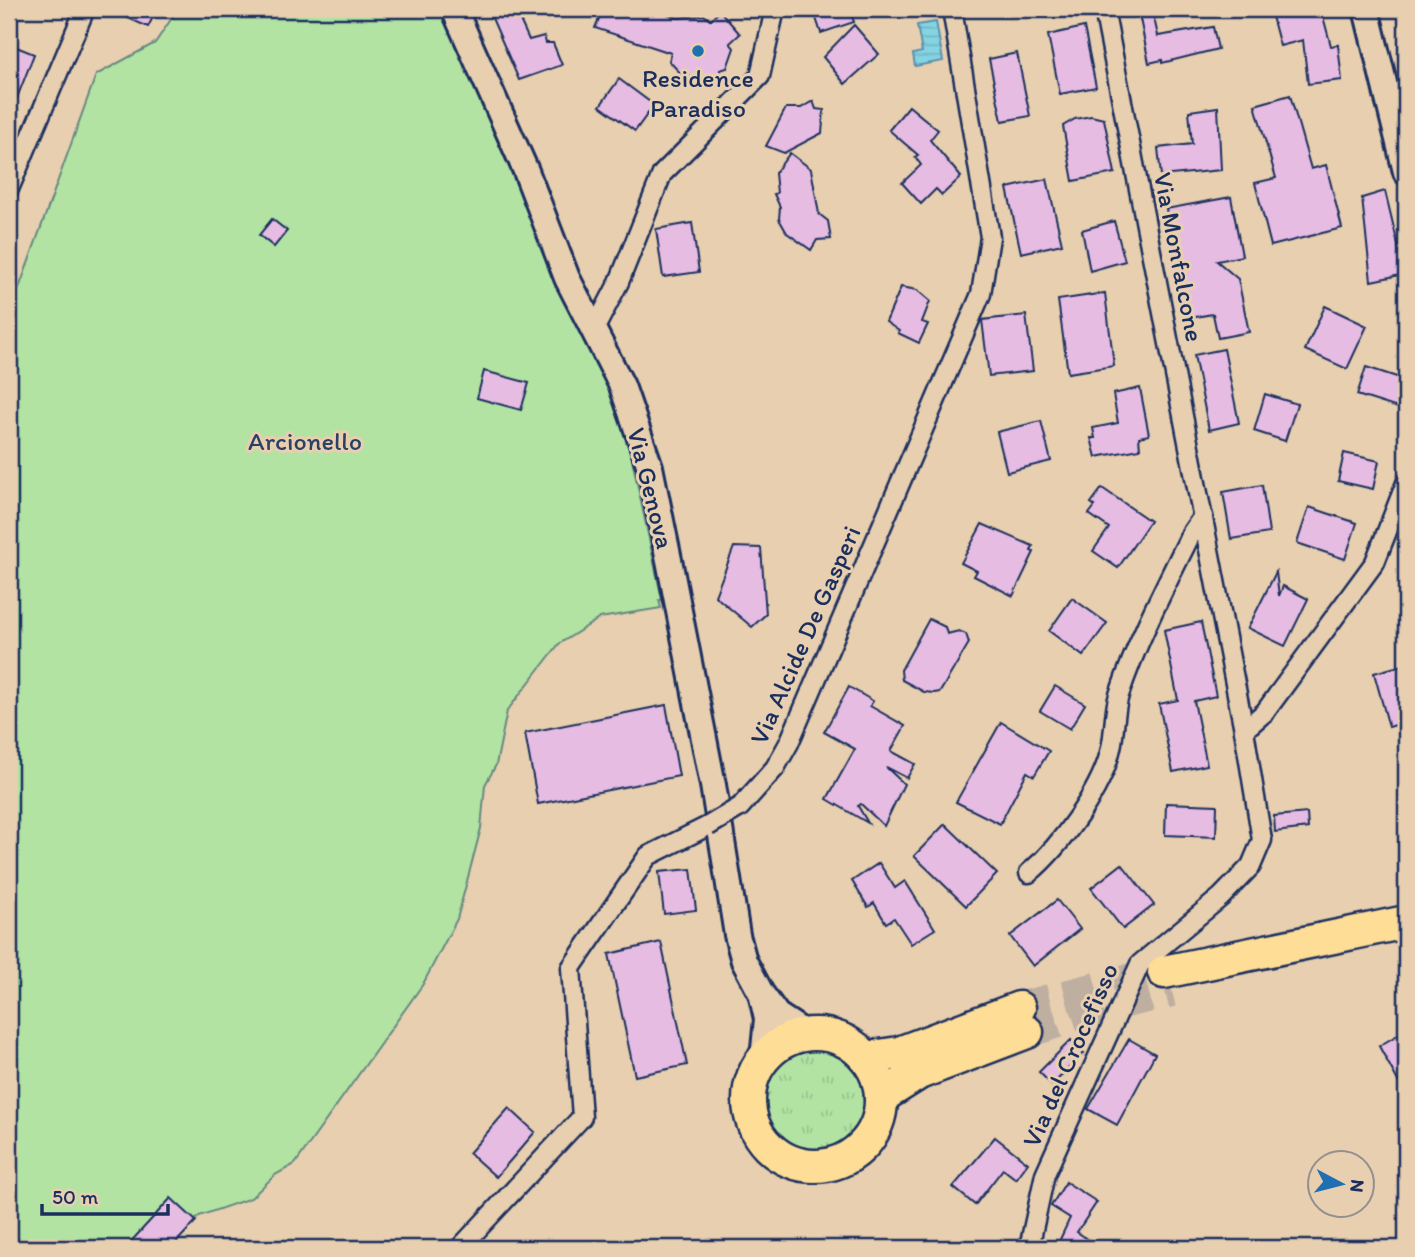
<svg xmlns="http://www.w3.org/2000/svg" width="1415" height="1257" font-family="Itim,sans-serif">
  <defs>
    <pattern id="grass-tufts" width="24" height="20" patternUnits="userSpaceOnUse" patternTransform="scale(1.75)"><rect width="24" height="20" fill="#b2e3a3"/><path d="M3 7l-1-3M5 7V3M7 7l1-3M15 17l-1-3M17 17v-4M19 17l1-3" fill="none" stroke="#98c38f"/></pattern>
    <pattern id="water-rules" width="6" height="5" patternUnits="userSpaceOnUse" patternTransform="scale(1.75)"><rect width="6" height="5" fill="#85d4e3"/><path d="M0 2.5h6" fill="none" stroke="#72b6c5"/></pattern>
  </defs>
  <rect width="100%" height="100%" fill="#e7cfb0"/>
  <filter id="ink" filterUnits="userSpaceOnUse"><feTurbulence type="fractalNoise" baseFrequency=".0143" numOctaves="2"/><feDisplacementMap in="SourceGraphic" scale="14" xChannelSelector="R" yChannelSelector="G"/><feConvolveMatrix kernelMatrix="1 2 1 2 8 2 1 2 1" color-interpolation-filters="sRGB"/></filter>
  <g filter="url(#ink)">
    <circle fill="url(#grass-tufts)" stroke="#668980" stroke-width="2" cx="816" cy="1099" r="52"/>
    <polygon fill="#b2e3a3" stroke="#668980" stroke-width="2" points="178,9 441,9 566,300 603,364 630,450 662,600 659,600 661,608 600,618 559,644 507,711 496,765 485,785 481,828 457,919 423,984 295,1164 275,1175 251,1198 199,1216 171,1248 9,1248 9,316 96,75 155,43"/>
    <polygon fill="url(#water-rules)" stroke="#5b92ae" stroke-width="2" points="936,22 943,61 915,66 913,54 922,52 917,25"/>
    <g fill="#e6bce2" stroke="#1b2f5e" stroke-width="2">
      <polygon points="108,9 157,9 148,27"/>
      <polygon points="488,9 515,9 529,40 544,36 546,43 553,43 562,65 519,80"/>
      <polygon points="603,9 654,9 678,18 704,15 710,20 720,11 740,34 730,43 734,48 727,68 720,70 722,85 693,89 689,75 683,76 669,61 671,53 595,28"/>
      <polygon points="813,9 849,9 854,22 821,33"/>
      <polygon points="1138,9 1152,9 1158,36 1213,27 1218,49 1162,63 1162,60 1149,63"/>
      <polygon points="1270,9 1321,9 1331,46 1338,45 1342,80 1308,84 1303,40 1280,46"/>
      <polygon points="854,25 879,54 845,84 823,57"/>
      <polygon points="1084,27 1096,87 1060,94 1048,35"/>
      <polygon points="9,44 34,54 10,116 9,116"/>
      <polygon points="1017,53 1030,116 1002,121 989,59"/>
      <polygon points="619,79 654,105 635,131 600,106"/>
      <polygon points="1290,95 1311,169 1326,165 1342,228 1271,246 1255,183 1276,178 1255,105"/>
      <polygon points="813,101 816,109 824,110 822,133 784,153 766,146 786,108 801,108"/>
      <polygon points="909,106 938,130 930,140 961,177 942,195 936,189 921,204 902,183 921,165 915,157 918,155 889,130"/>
      <polygon points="1218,107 1221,170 1161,176 1158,148 1192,144 1189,111"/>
      <polygon points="1091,116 1104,119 1115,173 1073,181 1063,126 1075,119"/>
      <polygon points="790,153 811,169 819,214 828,221 831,239 817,240 811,250 787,233 779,219 780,207 774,194 777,193 775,173"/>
      <polygon points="1047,179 1062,244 1021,253 1007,188"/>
      <polygon points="1385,191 1405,274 1371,281 1362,198"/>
      <polygon points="1231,197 1242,256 1217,261 1238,279 1249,332 1218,338 1213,314 1189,318 1166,209"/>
      <polygon points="272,219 287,231 274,247 259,235"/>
      <polygon points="1114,221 1125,261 1090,271 1082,230"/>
      <polygon points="692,223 699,272 663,277 656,229"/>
      <polygon points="901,287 917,290 930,301 922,322 928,324 919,343 898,333 899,331 886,322"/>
      <polygon points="1105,293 1114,366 1068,373 1058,300"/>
      <polygon points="1325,306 1367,326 1347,369 1305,350"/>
      <polygon points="1026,315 1033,371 989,376 982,320"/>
      <polygon points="1224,349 1239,423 1209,430 1194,355"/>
      <polygon points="1366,367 1406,380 1404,410 1357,395"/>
      <polygon points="484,371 529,383 521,410 477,398"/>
      <polygon points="1140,388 1149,435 1139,437 1140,449 1096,457 1091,438 1095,438 1093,428 1118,423 1113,394"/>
      <polygon points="1265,394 1297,404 1285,441 1254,431"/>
      <polygon points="1041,421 1051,461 1007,472 997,432"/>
      <polygon points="1344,453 1379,461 1373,489 1338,481"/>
      <polygon points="1262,485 1269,533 1231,539 1223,492"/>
      <polygon points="1102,488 1150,521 1118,568 1093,551 1109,528 1089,514 1095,506 1091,503"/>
      <polygon points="1309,507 1357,523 1345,559 1297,543"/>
      <polygon points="982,524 1033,546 1031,551 1034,552 1013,596 974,576 977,571 961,563"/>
      <polygon points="734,547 761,548 766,614 752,627 715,596"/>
      <polygon points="1276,572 1279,596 1283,586 1308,599 1285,646 1248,628"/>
      <polygon points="1072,598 1107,623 1083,656 1049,631"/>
      <polygon points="929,619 945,627 947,634 959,631 966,634 969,643 940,692 934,693 924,692 902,680 901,670"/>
      <polygon points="1201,622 1216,696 1194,701 1207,765 1173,772 1159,704 1178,700 1164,630"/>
      <polygon points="1406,664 1406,722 1389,727 1374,673"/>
      <polygon points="1055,686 1085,704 1070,729 1040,711"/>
      <polygon points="849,687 873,701 870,706 905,726 891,751 915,764 907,778 886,767 904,784 884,826 861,804 858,806 868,823 827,799 855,749 824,732"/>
      <polygon points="666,705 679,776 538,804 525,733"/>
      <polygon points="1001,722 1049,751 1034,776 1027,772 1000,824 956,802"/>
      <polygon points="1166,803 1217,805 1216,837 1165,835"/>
      <polygon points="1307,813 1308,828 1275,832 1274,816"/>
      <polygon points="945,824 997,874 966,906 914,856"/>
      <polygon points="879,863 895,888 905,881 935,929 911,944 894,918 886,923 874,903 868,907 852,881"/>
      <polygon points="1122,864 1154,905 1123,929 1091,888"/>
      <polygon points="691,869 696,910 664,914 659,872"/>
      <polygon points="1057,900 1080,929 1033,966 1010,936"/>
      <polygon points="661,942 687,1065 635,1076 609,954"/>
      <polygon points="1406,1030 1406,1096 1379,1046"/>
      <polygon points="1129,1039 1155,1054 1117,1125 1088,1109"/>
      <polygon points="1071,1040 1084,1053 1052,1085 1039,1072"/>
      <polygon points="509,1108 535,1132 496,1177 469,1153"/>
      <polygon points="995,1137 1028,1163 1016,1179 1003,1169 975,1205 953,1187"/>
      <polygon points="1066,1182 1097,1202 1077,1232 1101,1248 1056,1248 1070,1218 1051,1206"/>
      <polygon points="171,1198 196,1221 171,1248 125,1248"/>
    </g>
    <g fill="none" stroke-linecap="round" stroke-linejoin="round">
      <g stroke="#beafa0" stroke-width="32" stroke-dasharray="32 16" stroke-linecap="butt">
        <polyline points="1019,1008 1132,979"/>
        <polyline points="1027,1032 1100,1008 1172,991"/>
      </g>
      <g stroke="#1b2f5e" stroke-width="23">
        <g id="street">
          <polyline points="1104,9 1244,730"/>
          <polyline points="9,189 85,9"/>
          <polyline points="595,328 619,282 662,174 760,76 775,9"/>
          <polyline points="740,807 775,768 789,743 981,294 990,237 952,9"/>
          <path d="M1029,873C1060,847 1103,788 1111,748C1115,731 1114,711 1119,695C1138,638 1166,585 1192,532L1203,516"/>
          <polyline points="460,1248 582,1117 571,968 648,856 708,826"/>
          <polyline points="1029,1248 1045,1174 1140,964 1221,897 1251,866 1262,840 1244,730 1265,712 1375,562 1406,483"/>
        </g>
      </g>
      <g stroke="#1b2f5e" stroke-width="30">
        <g id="secondary">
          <polyline points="454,9 526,171 567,278 622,386 650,467 670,565 713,785 737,935 744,961 761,993 777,1015 806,1034"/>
          <polyline points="1366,9 1406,172"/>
          <polyline points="762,997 767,1019 763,1059"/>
        </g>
      </g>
      <g stroke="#1b2f5e" stroke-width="37">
        <g id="highway">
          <polyline points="1164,972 1406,922"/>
          <circle cx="815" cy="1100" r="66"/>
          <polyline points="866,1058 899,1053 1019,1008"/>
          <polyline points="881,1097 919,1073 1027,1032"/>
        </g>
      </g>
      <use href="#street" stroke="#e7cfb0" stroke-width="18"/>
      <use href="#secondary" stroke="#e7cfb0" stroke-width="24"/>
      <use href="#highway" stroke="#fedd96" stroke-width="32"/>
      <g stroke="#1b2f5e" stroke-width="23" stroke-linecap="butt">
        <polyline id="street-bridge" points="708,826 740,807"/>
      </g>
      <use href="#street-bridge" stroke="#e7cfb0" stroke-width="18"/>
    </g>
  </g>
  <circle fill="#1f6fb2" stroke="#e7cfb0" stroke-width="2.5" cx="698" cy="51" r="7"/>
  <g text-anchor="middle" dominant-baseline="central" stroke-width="6" stroke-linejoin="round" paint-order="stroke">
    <g font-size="26" fill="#1b2f5e" stroke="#e7cfb0">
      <text x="698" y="78">Residence<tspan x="698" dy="30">Paradiso</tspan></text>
    </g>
    <g font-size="26" fill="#1b2f5e" stroke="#e7cfb0">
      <text transform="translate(1179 257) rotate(79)">Via Monfalcone</text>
      <text transform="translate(651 488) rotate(76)">Via Genova</text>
      <text transform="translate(805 635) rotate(-66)">Via Alcide De Gasperi</text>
      <text transform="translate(1070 1055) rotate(-66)">Via del Crocefisso</text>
    </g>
    <g font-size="26" fill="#2a4165" stroke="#e7cfb0">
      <text x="305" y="441">Arcionello</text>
    </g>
  </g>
  <rect width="1415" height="1257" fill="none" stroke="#e7cfb0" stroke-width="35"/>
  <rect x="18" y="18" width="1380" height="1222" fill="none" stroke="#1b2f5e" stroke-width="2.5" filter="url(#ink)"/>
  <g transform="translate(1341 1184) rotate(97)"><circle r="33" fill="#e7cfb0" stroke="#958f8f" stroke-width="2"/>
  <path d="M0-5L12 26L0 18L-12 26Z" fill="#1f6fb2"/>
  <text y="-10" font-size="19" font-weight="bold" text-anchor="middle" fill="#1b2f5e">N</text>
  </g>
  <path d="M42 1204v10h126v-10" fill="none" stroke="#1b2f5e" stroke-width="3.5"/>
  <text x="52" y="1204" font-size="21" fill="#1b2f5e" stroke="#e7cfb0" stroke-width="5" paint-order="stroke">50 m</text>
</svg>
